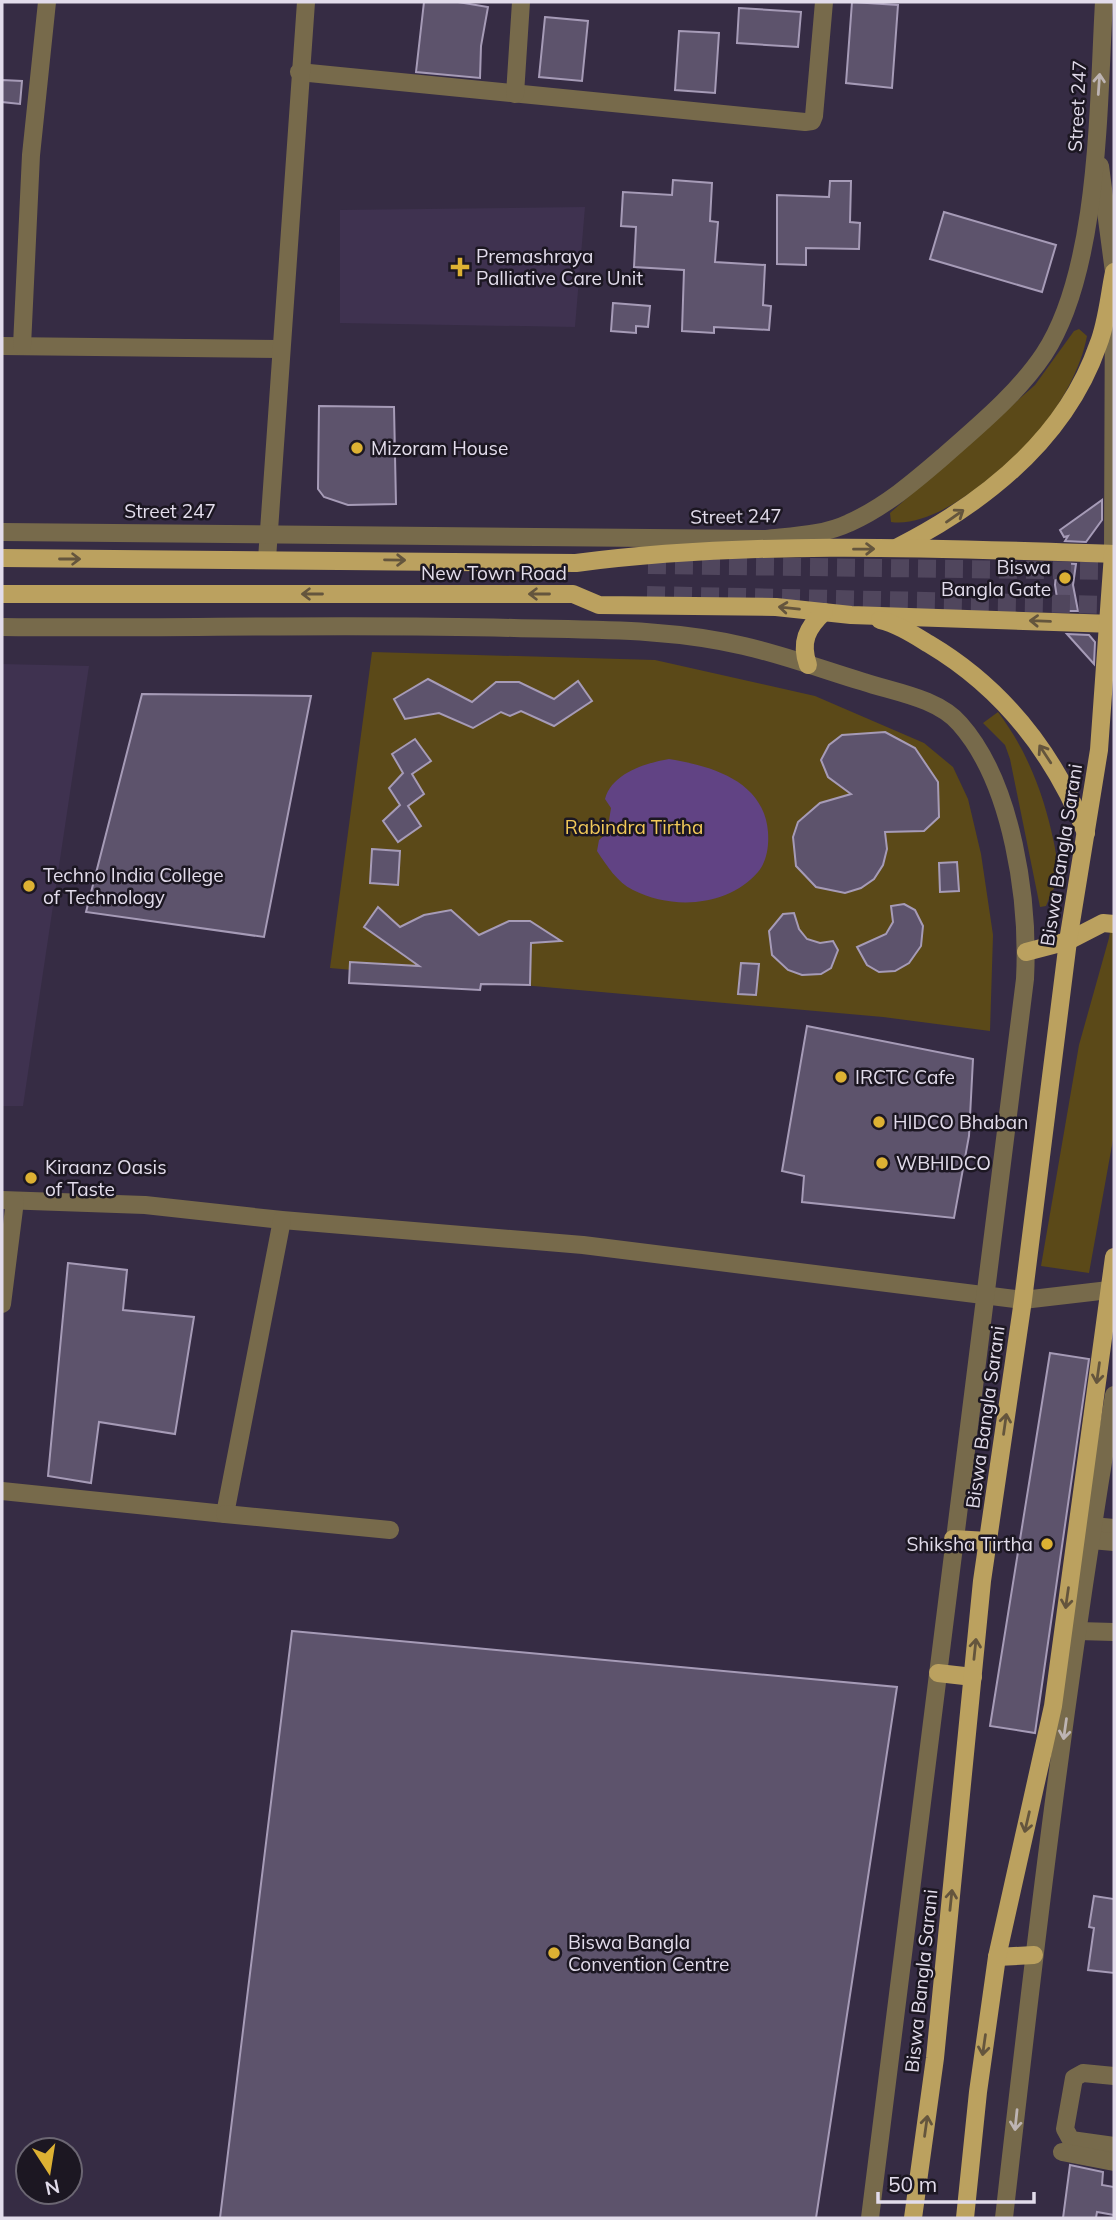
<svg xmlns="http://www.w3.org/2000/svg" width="1116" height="2220" font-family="Mulish,sans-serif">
  <rect width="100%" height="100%" fill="#362c44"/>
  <g fill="#3f3250">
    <polygon points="585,207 575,327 340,323 340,210"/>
    <polygon points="2,664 89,666 23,1106 2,1106"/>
  </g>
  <g fill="#5b4918">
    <path d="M1079,329L1087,336C1081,368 1062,402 1042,427C1013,462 940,529 891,522L890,513L1035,385L1074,331Z"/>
    <polygon points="372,652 655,660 815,696 924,743 953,767 968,799 981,854 993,935 990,1031 883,1017 330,968"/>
    <path d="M998,712C1028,752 1044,795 1054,843C1056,855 1060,869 1057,881C1054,889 1049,898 1046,906L1040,907L1010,759L1005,745L983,723Z"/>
    <polygon points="1114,907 1114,1134 1089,1273 1041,1266 1079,1045 1109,938"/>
  </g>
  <path fill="#614384" d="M669,759C712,766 764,781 768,832C769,846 767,861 758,872C728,907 672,910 633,890C617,882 607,866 597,851L599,840L607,833L611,808L605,799C612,773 646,763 669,759Z"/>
  <g fill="#5d536c" stroke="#a69bb7" stroke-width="2">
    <polygon points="424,2 458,2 488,7 481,46 480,78 416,72"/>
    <polygon points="852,2 898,5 892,88 846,83"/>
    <polygon points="739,8 801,12 798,47 737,43"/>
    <polygon points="545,17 588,21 582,81 539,77"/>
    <polygon points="679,31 719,33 715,93 675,90"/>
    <polygon points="2,80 22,81 20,104 2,102"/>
    <polygon points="673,180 712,183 710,221 718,222 715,262 765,265 763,305 771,306 769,330 714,327 714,333 682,331 684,270 634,267 636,227 621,226 623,192 672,195"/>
    <polygon points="830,181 851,181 850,222 860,223 859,249 806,248 806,265 777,264 777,195 829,197"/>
    <polygon points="944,212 1056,245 1042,292 930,259"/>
    <polygon points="613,303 650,306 648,327 636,326 636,333 611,331"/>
    <polygon points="319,406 394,407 396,504 348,505 324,497 318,489"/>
    <polygon points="1102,500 1102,520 1086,542 1065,541 1068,536 1064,537 1060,530"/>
    <polygon points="1057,563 1076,564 1073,585 1078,611 1059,611 1055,585"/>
    <polygon points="1067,634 1089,635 1095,642 1094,664"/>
    <polygon points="428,679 472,702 496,682 519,682 554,699 578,681 592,701 554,726 521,711 510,716 501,712 473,728 439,713 405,719 394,699"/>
    <polygon points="142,694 311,696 264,937 86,912"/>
    <polygon points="885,732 915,748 938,782 939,817 924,831 885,832 887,849 883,865 874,879 861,888 845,893 816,887 796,866 793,837 798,822 820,803 851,794 828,777 821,760 829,745 842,735"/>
    <polygon points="415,739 431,761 412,774 424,794 408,806 421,826 398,842 383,821 400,805 389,788 403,773 392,754"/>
    <polygon points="372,849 400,851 398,885 370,883"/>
    <polygon points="957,862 959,891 940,892 939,863"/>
    <polygon points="904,904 915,910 923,926 921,946 909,963 895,971 879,972 867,965 857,947 886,934 893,922 891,906"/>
    <polygon points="378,907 400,927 424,915 451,910 479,935 509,921 530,921 561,941 531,943 530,985 481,984 480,990 349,983 350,962 419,966 364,927"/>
    <polygon points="794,913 799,929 807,939 820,943 833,941 838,950 831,968 821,974 802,975 788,970 772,955 769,931 783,914"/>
    <polygon points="741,963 759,964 756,995 738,994"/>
    <polygon points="807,1026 973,1059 969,1136 954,1218 802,1202 804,1176 782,1171"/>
    <polygon points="68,1263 127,1270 123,1310 194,1317 175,1434 99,1422 91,1483 48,1476"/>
    <polygon points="1050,1353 1089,1359 1035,1733 990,1726"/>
    <polygon points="292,1631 897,1687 816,2218 220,2218"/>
    <polygon points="1094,1896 1114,1899 1114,1973 1088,1970 1094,1928 1089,1927"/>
    <polygon points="1070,2165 1103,2172 1102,2185 1114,2187 1114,2215 1097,2212 1096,2218 1063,2218"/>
  </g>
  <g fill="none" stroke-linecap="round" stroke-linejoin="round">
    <g stroke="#50465d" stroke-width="18" stroke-dasharray="18 9" stroke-linecap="butt">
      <polyline points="648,565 1114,571"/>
      <polyline points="647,595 1114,605"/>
    </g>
    <g stroke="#776a4b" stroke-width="18">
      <polyline points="299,72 805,122 812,121 814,116 824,2"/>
      <polyline points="515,94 521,2"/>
      <polyline points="2,346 279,349"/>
      <polyline points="22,346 31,155 47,2"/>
      <polyline points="267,559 306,2"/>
      <polyline points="2,1200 145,1205 282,1220 583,1245 1023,1300 1109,1290"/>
      <polyline points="2,1304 15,1201"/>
      <polyline points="2,1491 225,1514 282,1220"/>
      <polyline points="225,1514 390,1530"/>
      <polyline points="1092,1526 1114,1528"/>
      <polyline points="1091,1540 1114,1542"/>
      <polyline points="1078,1631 1114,1632"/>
      <polyline points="1114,2076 1083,2073 1074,2078 1065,2129 1071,2140 1114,2146"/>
      <polyline points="1062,2152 1114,2162"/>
    </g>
    <g stroke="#776a4b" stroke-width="18">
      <polyline points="1100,166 1114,272 1113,554"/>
      <path d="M2,532L766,539C793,536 824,535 849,523C885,507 915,481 944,456C979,425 1018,393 1044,354C1100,269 1098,102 1104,2"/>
      <path d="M2,627C173,629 343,623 514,628C590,630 669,628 744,646C784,655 824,670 864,682C894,692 938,698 960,724C1013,784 1029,901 1025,979L870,2218"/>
      <path d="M1004,2218C1035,1943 1068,1668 1114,1395"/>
    </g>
    <g stroke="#bba15f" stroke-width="18">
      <path d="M898,547C984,503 1065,440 1098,345C1107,323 1109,296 1114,272"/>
      <path d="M2,558L576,563C752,540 937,548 1114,554"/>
      <polyline points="2,594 573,594 599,605 776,607 851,615 1114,624"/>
      <path d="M880,620C897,624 914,635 929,644C1003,688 1054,754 1086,833"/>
      <path d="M808,665C800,642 807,628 824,612"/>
      <polyline points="1026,952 1068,941 1103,923 1114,924"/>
      <polyline points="953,1539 988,1541"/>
      <polyline points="938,1673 973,1677"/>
      <polyline points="997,1957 1034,1955"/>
      <polyline points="913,2218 935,2058 982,1581 1023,1300 1068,941 1099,750 1113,554"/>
      <polyline points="965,2218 978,2092 997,1957 1053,1706 1114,1257"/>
    </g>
  </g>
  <defs><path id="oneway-shaft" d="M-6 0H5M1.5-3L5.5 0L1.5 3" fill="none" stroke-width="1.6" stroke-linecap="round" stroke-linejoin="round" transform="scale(1.75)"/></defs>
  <g stroke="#bdb4b3">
    <use href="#oneway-shaft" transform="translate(1099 84) rotate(-86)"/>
    <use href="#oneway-shaft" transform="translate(1065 1729) rotate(98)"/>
    <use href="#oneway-shaft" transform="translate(1016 2120) rotate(96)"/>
  </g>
  <g stroke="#64553d">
    <use href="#oneway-shaft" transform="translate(955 516) rotate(-35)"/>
    <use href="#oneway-shaft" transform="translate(864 549) rotate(-1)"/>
    <use href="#oneway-shaft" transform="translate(70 559)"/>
    <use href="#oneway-shaft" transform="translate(395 560) rotate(1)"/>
    <use href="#oneway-shaft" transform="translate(312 594) rotate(180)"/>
    <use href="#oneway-shaft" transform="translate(539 594) rotate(180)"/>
    <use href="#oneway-shaft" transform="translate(789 608) rotate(-174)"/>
    <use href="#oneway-shaft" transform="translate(1040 621) rotate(-178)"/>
    <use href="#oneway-shaft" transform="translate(1045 754) rotate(-123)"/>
    <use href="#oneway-shaft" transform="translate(1098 1373) rotate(98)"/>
    <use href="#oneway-shaft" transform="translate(1005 1424) rotate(-82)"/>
    <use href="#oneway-shaft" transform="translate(1067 1598) rotate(98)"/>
    <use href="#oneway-shaft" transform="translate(975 1649) rotate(-84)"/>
    <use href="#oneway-shaft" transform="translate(1027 1822) rotate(103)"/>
    <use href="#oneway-shaft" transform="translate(951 1900) rotate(-84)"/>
    <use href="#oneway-shaft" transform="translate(984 2045) rotate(98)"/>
    <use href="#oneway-shaft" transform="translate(926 2126) rotate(-82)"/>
  </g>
  <g fill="#ddb133" stroke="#1c1722" stroke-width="2.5">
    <path d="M456.5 256.5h7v7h7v7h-7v7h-7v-7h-7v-7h7z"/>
    <circle cx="357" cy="448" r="7"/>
    <circle cx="1065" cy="578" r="7"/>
    <circle cx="29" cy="886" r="7"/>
    <circle cx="841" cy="1077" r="7"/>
    <circle cx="879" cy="1122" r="7"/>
    <circle cx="882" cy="1163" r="7"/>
    <circle cx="31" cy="1178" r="7"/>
    <circle cx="1047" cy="1544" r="7"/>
    <circle cx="554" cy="1953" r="7"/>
  </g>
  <g text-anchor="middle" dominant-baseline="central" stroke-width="5" stroke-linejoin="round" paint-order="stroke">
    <g font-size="19" fill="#e2dceb" stroke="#1c1722">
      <text transform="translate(1077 106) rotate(-87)">Street 247</text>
      <text x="170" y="511">Street 247</text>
      <text transform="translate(736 516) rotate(-1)">Street 247</text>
      <text x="494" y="573">New Town Road</text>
      <text transform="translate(1061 855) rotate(-81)">Biswa Bangla Sarani</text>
      <text transform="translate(985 1417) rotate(-82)">Biswa Bangla Sarani</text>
      <text transform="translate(921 1981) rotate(-84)">Biswa Bangla Sarani</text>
    </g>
    <g font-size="19" fill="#e2dceb" stroke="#1c1722" text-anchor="start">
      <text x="476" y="256">Premashraya<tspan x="476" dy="22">Palliative Care Unit</tspan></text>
      <text x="371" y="448">Mizoram House</text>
      <text x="1051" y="567" text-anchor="end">Biswa<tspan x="1051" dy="22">Bangla Gate</tspan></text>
      <text x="43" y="875">Techno India College<tspan x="43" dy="22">of Technology</tspan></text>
      <text x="855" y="1077">IRCTC Cafe</text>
      <text x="893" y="1122">HIDCO Bhaban</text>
      <text x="896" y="1163">WBHIDCO</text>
      <text x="45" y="1167">Kiraanz Oasis<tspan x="45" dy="22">of Taste</tspan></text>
      <text x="1033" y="1544" text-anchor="end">Shiksha Tirtha</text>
      <text x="568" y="1942">Biswa Bangla<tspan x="568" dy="22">Convention Centre</tspan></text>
    </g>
    <g font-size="19" fill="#f2c959" stroke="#1c1722">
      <text x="634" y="827">Rabindra Tirtha</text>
    </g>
  </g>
  <rect width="1116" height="2220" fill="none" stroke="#e2dceb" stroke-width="7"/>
  <g transform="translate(49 2171) rotate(168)"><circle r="33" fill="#1c1722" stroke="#6b6672" stroke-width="2"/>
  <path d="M0-5L12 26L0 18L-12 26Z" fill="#ddb133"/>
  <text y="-10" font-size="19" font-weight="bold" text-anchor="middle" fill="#e2dceb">N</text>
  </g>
  <path d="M878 2192v10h156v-10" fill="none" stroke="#e2dceb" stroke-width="3.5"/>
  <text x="888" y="2192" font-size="21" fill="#e2dceb" stroke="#1c1722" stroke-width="5" paint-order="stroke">50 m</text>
</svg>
